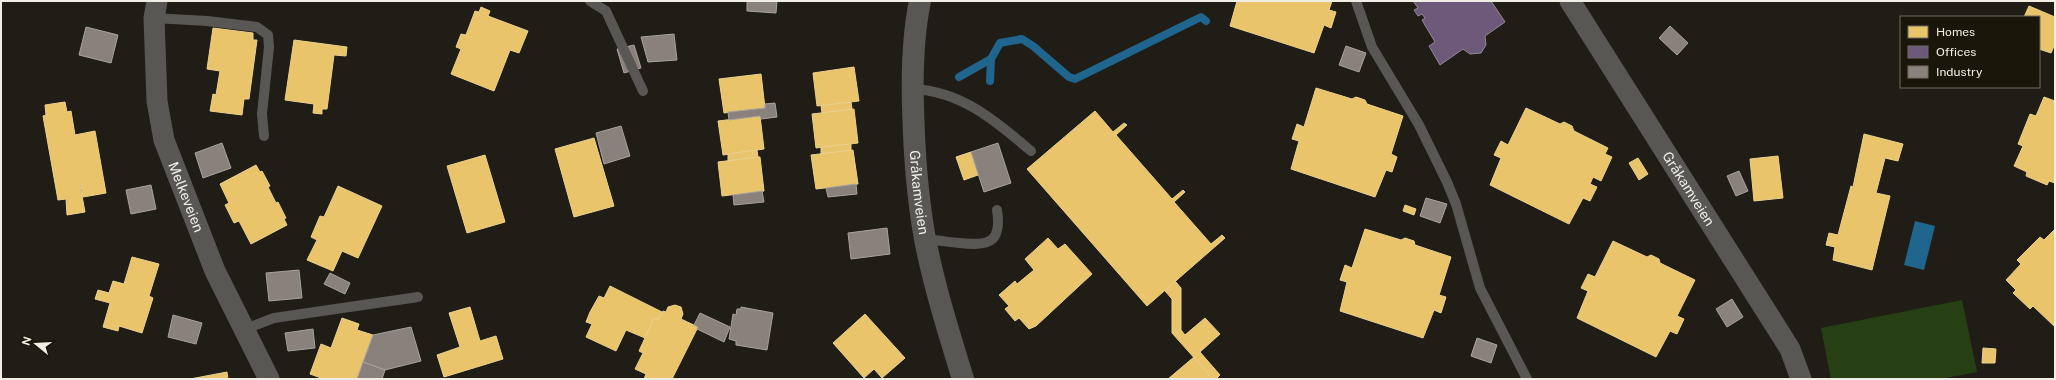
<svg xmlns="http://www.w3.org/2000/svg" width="2056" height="380" font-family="'Public Sans',sans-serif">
  <rect width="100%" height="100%" fill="#201d16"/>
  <polygon fill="#274013" points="1962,300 1977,372 1940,379 1831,379 1821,328"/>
  <polygon fill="#1f658d" points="1915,221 1935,226 1924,270 1904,265"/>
  <g fill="#e9c46a" stroke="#ebd18f">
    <polygon points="1237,1 1332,1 1329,10 1336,12 1331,28 1324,25 1314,53 1230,26"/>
    <polygon points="2029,6 2055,17 2055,44 2051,53 2039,49 2039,17 2024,17"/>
    <polygon points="481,7 490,11 488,16 528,31 519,53 510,50 494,91 451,74 461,49 456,47 461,34 466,35 475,11 479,12"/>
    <polygon points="213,28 253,33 253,40 257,40 249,99 244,99 242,115 210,111 213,94 216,95 220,71 207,69"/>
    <polygon points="294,40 347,47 346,56 334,55 327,109 322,109 322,114 313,113 314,104 285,100"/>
    <polygon points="854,67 859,101 817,106 813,73"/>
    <polygon points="761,74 765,108 724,113 719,79"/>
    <polygon points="1316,88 1352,99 1356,97 1365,100 1367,104 1403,116 1391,154 1397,157 1392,172 1386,170 1375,197 1291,169 1299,141 1292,139 1297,124 1304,127"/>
    <polygon points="2044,97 2055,101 2055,183 2049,181 2047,185 2026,176 2027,172 2014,166 2023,146 2018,144 2030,114 2036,116"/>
    <polygon points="65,102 67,112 71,111 75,135 95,131 106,193 83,197 81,185 80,185 85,212 67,215 66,199 58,200 43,116 46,115 45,105"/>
    <polygon points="851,102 852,109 822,113 821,106"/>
    <polygon points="1526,108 1560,124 1564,122 1572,126 1574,131 1608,148 1605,154 1612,157 1601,181 1593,177 1590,184 1597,187 1590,201 1583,198 1569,224 1490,185 1501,158 1494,155 1501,141 1508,145"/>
    <polygon points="854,109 858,143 816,148 812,114"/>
    <polygon points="1095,111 1113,132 1124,123 1127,125 1116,135 1172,199 1183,190 1185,192 1174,202 1211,244 1222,235 1225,238 1147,306 1027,169"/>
    <polygon points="760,116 764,149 723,155 718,121"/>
    <polygon points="1864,134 1903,144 1898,161 1885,158 1876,193 1890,196 1872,270 1833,260 1835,247 1826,245 1829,233 1838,235 1851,186 1853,187"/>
    <polygon points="594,138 614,206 574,217 555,149"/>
    <polygon points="851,144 851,150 821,154 821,147"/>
    <polygon points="757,150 758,157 728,161 728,154"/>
    <polygon points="853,150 858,184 816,189 811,155"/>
    <polygon points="971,152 978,175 964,180 956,157"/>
    <polygon points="485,155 505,222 467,233 447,166"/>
    <polygon points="1778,156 1783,198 1754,201 1750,159"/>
    <polygon points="758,157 760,157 764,191 722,196 718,162"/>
    <polygon points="1638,158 1648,174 1639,180 1629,163"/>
    <polygon points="256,165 260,172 262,171 270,186 268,187 276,203 278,202 286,218 284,219 287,225 251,244 239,221 234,223 225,205 229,203 220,184"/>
    <polygon points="338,186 382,206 358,258 342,251 333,271 307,260 317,240 311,237 320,216 324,217"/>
    <polygon points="1405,205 1416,209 1414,215 1403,211"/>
    <polygon points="1365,229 1401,240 1405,238 1414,241 1415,245 1451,257 1439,295 1446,297 1441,313 1434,310 1423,338 1340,311 1347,282 1340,280 1345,265 1352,268"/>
    <polygon points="2055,229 2055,327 2033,306 2030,309 2013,293 2016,290 2006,280 2021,264 2017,260 2040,237 2044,240"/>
    <polygon points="1048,238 1058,249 1065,244 1092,274 1036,326 1029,329 1019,318 1015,321 1005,309 1009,306 999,295 1015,281 1017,284 1034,270 1025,259"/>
    <polygon points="1613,241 1647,257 1651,255 1659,259 1660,263 1695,280 1677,316 1684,319 1677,334 1670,331 1656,357 1577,318 1588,291 1581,288 1588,274 1595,277"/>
    <polygon points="132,257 159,264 149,296 153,298 142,333 119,326 118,331 103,327 110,303 95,299 98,290 109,293 113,281 124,284"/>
    <polygon points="1175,281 1181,288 1181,330 1185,335 1205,318 1220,334 1200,352 1220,375 1216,379 1213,379 1172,333 1172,299 1165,291"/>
    <polygon points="610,286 662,312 658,320 654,318 645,338 626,330 616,351 586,337 592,324 586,322 590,312 599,296 604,298"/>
    <polygon points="675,305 681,307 683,314 681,319 698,327 672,379 644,379 646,374 635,369 643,353 639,351 654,318 658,320 663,311 666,312 668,307"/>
    <polygon points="470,307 480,341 496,336 503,359 444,377 437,355 460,347 449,313"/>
    <polygon points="865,314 905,358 882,378 874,369 864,378 833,343"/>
    <polygon points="342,318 359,324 357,330 373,335 357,379 320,379 321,378 310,374 321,344 331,348"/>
    <polygon points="1983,348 1996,349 1995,363 1982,363"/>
    <polygon points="1194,357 1213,379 1168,379"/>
    <polygon points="227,372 228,379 190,379"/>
  </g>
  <polygon fill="#6d597a" stroke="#95869a" points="1413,1 1491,1 1505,22 1485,36 1486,45 1481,53 1470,54 1463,49 1440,65 1429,46 1435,42 1422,20 1425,18 1422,14 1418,16 1414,10 1418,8"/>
  <g fill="#8a817c" stroke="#a9a29c">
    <polygon points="747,1 777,1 776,13 747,11"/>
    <polygon points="1670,26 1688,43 1677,55 1659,38"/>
    <polygon points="86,27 118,35 111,63 79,55"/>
    <polygon points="674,34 677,60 648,62 641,37"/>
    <polygon points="634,45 641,68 624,73 617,49"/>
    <polygon points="1346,46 1366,53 1359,72 1339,65"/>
    <polygon points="775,103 777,117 761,119 760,116 729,120 728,112 765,108 765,104"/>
    <polygon points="621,126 630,156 604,164 596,133"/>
    <polygon points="222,143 231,168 203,178 195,153"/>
    <polygon points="998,143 1011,183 984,192 971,152"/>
    <polygon points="1739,171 1748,191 1736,196 1727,176"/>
    <polygon points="856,184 857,194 828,197 826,188"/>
    <polygon points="151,185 156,209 131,214 126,190"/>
    <polygon points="762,191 764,202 734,205 733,195"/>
    <polygon points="1426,198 1447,204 1440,223 1420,216"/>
    <polygon points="887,228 890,254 851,259 848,233"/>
    <polygon points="299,270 302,298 269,301 266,273"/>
    <polygon points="330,273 350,283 345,294 324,284"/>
    <polygon points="1732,299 1743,317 1727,327 1716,309"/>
    <polygon points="741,307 773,313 767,350 736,345 736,341 729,339 733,314 736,315 737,309 741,309"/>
    <polygon points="700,313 730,327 724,342 697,329 698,327 694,325"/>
    <polygon points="173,315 202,323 196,344 168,337"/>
    <polygon points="411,327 421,361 385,370 363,362 373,335"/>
    <polygon points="313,329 315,348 288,351 285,333"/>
    <polygon points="1477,338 1497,345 1491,363 1471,356"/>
    <polygon points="363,362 385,370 382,379 357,379"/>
  </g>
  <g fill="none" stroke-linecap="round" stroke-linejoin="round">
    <g stroke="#1f658d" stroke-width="8">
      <polyline points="959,77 991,59 1000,43 1022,39 1033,46 1069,77 1075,79 1201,17 1206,21"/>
      <polyline points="990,81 991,59"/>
    </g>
    <g stroke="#585754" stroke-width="10">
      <polyline points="590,1 606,11 643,91"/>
      <polyline points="1356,1 1372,47 1419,125 1447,182 1456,204 1480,288 1527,379"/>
      <polyline points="154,18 207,21 257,27 268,35 269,47 262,114 264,136"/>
      <path d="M913,89C961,91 996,121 1031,151"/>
      <path d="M925,239C937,240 948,242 959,243C989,246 1002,243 997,210"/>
      <polyline points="245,329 274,318 418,297"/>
    </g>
    <g stroke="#585754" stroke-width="21">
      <path id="s1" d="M157,1L154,18L157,101L164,140L215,271L269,379"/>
      <path id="s2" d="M1570,1L1790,349L1801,379"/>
    </g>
    <path stroke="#585754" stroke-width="22" id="s3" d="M920,1C913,35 912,72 913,106C914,151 917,195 925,239C934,286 949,333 963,379"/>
  </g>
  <g text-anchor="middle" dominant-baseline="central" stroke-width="4" stroke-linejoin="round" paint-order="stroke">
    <g font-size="14" fill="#f1eee6" stroke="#1a160a">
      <text stroke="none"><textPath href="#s2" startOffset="222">Gråkamveien</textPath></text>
      <text stroke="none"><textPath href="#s3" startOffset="192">Gråkamveien</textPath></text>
      <text stroke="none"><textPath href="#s1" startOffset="201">Melkeveien</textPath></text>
    </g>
  </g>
  <rect width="2056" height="380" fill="none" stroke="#f1eee6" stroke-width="4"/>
  <rect x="1900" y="16" width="140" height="72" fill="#1a160a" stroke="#706c62"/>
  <rect x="1908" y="26" width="20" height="12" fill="#e9c46a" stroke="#706c62"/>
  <text x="1936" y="36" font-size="12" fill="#f1eee6">Homes</text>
  <rect x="1908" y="46" width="20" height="12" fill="#6d597a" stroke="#706c62"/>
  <text x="1936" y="56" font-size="12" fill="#f1eee6">Offices</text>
  <rect x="1908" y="66" width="20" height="12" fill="#8a817c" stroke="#706c62"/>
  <text x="1936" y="76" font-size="12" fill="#f1eee6">Industry</text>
  <g transform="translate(36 344) rotate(288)" stroke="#1a160a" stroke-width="3" paint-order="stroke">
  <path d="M0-3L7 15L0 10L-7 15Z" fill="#f1eee6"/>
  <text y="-6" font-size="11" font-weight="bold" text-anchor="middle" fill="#f1eee6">N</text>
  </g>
</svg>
